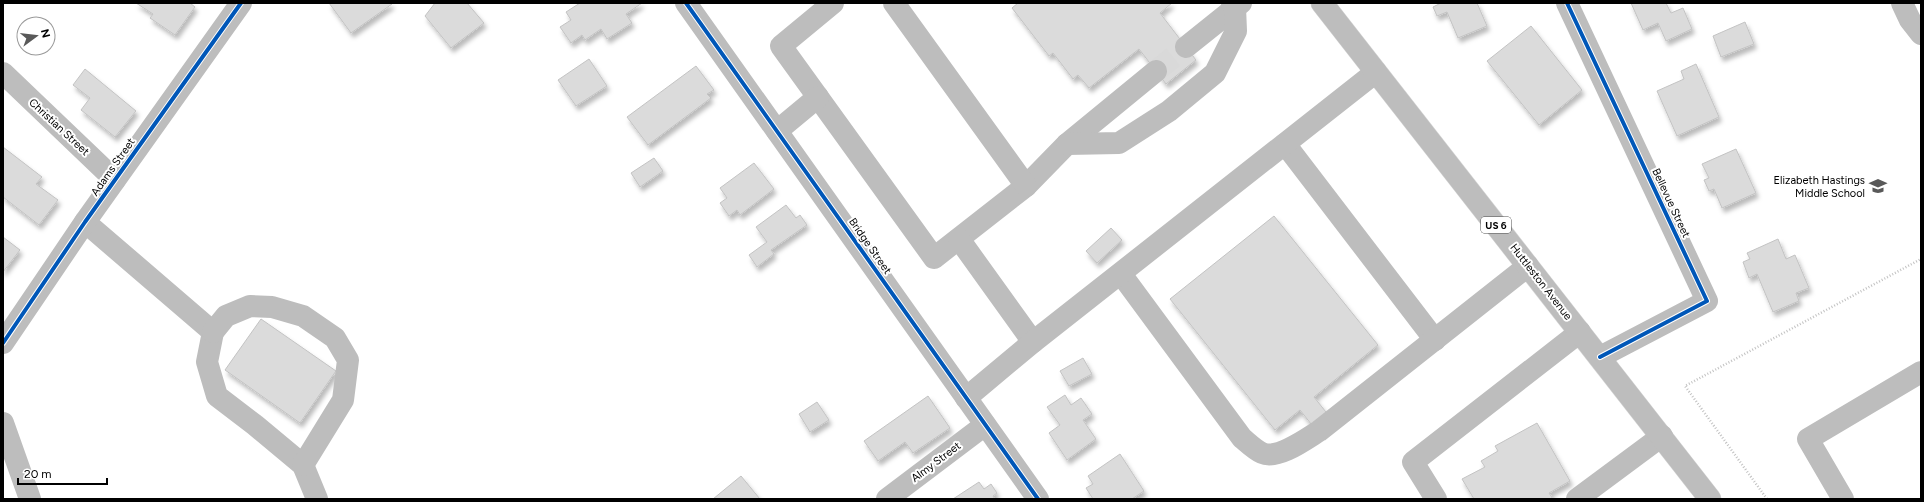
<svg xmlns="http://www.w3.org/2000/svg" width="1924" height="502" font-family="Figtree,sans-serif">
  <defs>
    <filter id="shadow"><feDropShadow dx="2.5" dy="4.5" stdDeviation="2" flood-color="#0004"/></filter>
  </defs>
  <rect width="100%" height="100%" fill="#fff"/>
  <g fill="#dbdbdb" stroke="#c3c3c3" filter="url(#shadow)">
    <polygon points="136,3 190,3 195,7 175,35 150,18 153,14"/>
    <polygon points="329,3 391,3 392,4 351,33"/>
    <polygon points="435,3 467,3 484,23 451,48 425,16"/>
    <polygon points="580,3 642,3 626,14 632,23 607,39 601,29 585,40 582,35 571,43 560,27 571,20 566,12"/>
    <polygon points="1018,3 1172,3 1160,13 1196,60 1166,84 1139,49 1089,88 1078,75 1073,79 1053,53 1049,56 1012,8"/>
    <polygon points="1441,3 1477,3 1487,26 1458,38 1447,12 1437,16 1433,7"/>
    <polygon points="1631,3 1666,3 1671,13 1683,8 1692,29 1666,41 1658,23 1643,30"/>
    <polygon points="1745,22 1754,44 1721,57 1713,36"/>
    <polygon points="1531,26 1582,90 1539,125 1487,61"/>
    <polygon points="589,59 607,86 576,106 558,80"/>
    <polygon points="1696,64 1719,117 1677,136 1657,91 1684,79 1681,71"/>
    <polygon points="696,66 714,90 707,94 711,98 648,145 627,117"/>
    <polygon points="85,69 136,111 115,137 81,110 90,98 73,85"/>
    <polygon points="3,147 42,177 36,184 58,200 39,225 3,197"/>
    <polygon points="1736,149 1756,193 1722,208 1714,189 1709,191 1704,180 1709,178 1702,164"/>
    <polygon points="654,158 663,171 640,187 631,173"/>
    <polygon points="754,163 774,189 740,215 737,210 729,216 720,203 727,198 720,188"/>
    <polygon points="786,205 796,218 800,215 807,225 771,250 774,254 757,267 749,255 767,242 756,227"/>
    <polygon points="1274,216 1378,345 1314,397 1330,417 1315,429 1300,410 1275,430 1170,299"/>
    <polygon points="1111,228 1122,240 1097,263 1086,251"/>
    <polygon points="3,237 20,250 3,272"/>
    <polygon points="1778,239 1786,259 1795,255 1809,288 1796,293 1799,301 1773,312 1757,274 1749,278 1743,262 1750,259 1747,253"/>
    <polygon points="261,319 336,371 300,423 225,370"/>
    <polygon points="1083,358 1092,374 1069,386 1060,371"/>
    <polygon points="1065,395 1071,405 1081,398 1092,414 1083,420 1096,439 1067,460 1049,433 1060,425 1047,407"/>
    <polygon points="928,396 950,428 913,453 905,442 878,461 864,441"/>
    <polygon points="817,402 829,420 810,432 799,414"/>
    <polygon points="1537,423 1570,481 1549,493 1553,499 1474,499 1462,479 1485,467 1481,461 1498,451 1495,446"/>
    <polygon points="1120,454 1144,491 1132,499 1093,499 1086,488 1093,484 1088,476"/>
    <polygon points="741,476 760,499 713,499"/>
    <polygon points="979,482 984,489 991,484 997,493 993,496 995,499 953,499"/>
  </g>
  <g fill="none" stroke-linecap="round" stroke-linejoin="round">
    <polyline stroke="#d9d9d9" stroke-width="22" stroke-dasharray="22 11" stroke-linecap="butt" points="1156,71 1186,47"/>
    <g stroke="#dbdbdb" stroke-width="23">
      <polyline id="highway" points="1322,3 1710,499"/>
    </g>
    <polyline stroke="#c2c2c2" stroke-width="2.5" stroke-dasharray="1 2" stroke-linecap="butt" points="1767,499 1685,386 1921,259"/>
    <g stroke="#bdbdbd" stroke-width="22">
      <polyline points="686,3 1038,499"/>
      <polyline points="833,3 781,46 934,258 1026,186 1067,144 1156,71"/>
      <polyline points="894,3 1026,186"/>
      <polyline points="1567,3 1707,301 1600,357"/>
      <polyline points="1902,3 1910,20 1921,34"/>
      <polyline points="1186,47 1241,3"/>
      <polyline points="3,73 115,180"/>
      <polyline points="777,131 818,97"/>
      <polyline points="1067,144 1119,143 1169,111 1215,73 1236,31 1235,7 1232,3"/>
      <polyline points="1285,144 1435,340"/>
      <polyline points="85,222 213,332 207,362 217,396 255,425 303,465 317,499"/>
      <polyline points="959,239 1033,342"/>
      <path d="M1121,274L1242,438C1248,443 1255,450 1262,453C1278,460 1306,439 1319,431L1528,266"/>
      <polyline points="213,332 226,316 250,306 272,307 303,316 335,338 348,360 343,400 303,465"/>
      <polyline points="3,343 85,222 241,3"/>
      <polyline points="966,398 1033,342 1376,72"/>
      <polyline points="3,423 30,499"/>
      <polyline points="887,499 985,425"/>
      <polyline points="1436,499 1413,462 1580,332"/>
      <polyline points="1577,499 1662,436"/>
      <polyline points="1843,499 1808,439 1921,372"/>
    </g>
    <use href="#highway" stroke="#bdbdbd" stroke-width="22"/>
    <g stroke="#fff" stroke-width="6">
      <g id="cycleway">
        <polyline points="686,3 1038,499"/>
        <polyline points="1567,3 1707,301 1600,357"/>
        <polyline points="3,343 85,222 241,3"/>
      </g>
    </g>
    <use href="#cycleway" stroke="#0057b8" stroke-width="4"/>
  </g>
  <defs>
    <g id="school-bare" transform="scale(1.38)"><path d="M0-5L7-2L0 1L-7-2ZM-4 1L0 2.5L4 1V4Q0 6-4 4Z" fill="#595959" stroke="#fff" stroke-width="2.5" paint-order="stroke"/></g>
  </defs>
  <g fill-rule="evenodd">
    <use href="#school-bare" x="1878" y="186"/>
  </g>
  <g text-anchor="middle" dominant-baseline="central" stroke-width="4" stroke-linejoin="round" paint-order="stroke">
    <rect fill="#fff" stroke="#4c4c4c" stroke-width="1" x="1481" y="217" width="30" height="16" rx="3"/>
    <g font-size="10" font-weight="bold" fill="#000">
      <text x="1496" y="225">US 6</text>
    </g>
    <g font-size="11" fill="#000" stroke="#fff">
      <text transform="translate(59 127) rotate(43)">Christian Street</text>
      <text transform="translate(113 167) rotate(-55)">Adams Street</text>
      <text transform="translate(1671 203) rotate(65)">Bellevue Street</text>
      <text transform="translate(870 246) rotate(55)">Bridge Street</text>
      <text transform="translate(1541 282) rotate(52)">Huttleston Avenue</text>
      <text transform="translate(936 462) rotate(-37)">Almy Street</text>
    </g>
    <g font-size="11" fill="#000" stroke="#fff" text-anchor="end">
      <text x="1865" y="180">Elizabeth Hastings<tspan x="1865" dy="13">Middle School</tspan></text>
    </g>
  </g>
  <rect width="1924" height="502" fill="none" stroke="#000000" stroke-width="8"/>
  <g transform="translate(36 36) rotate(75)"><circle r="19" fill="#ffffff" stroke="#999999"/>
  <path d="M0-3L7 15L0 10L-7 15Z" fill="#595959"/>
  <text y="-6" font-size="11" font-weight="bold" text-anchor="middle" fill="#000000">N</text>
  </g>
  <path d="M18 478v6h89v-6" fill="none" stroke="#000000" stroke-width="2"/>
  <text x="24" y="478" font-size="12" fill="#000000" stroke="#ffffff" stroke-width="3" paint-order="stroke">20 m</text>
</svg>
